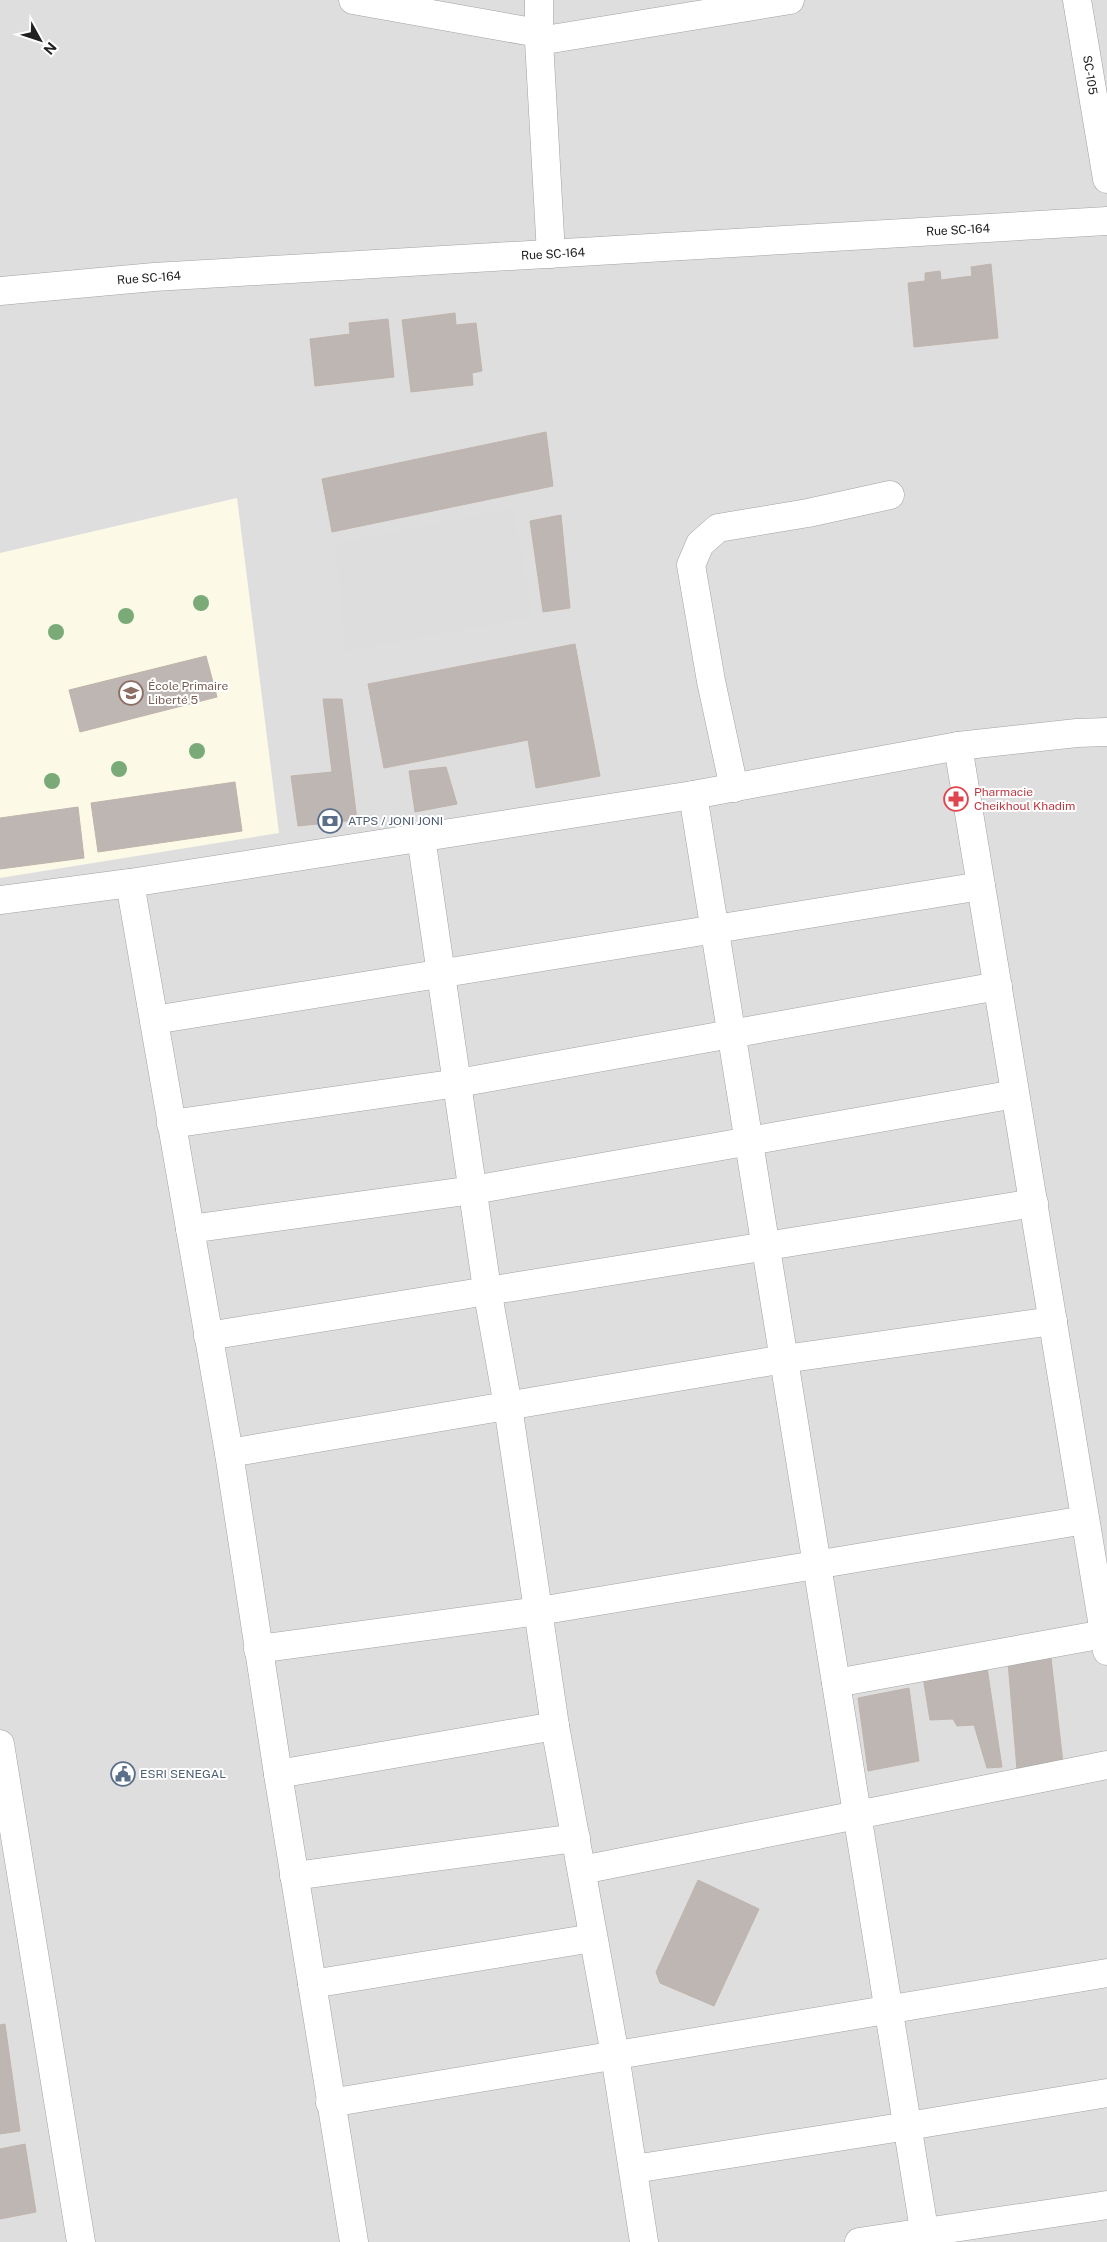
<svg xmlns="http://www.w3.org/2000/svg" width="1107" height="2242" font-family="'Public Sans',sans-serif">
  <rect width="100%" height="100%" fill="#f0ede9"/>
  <rect fill="#dfdede" x="0" y="0" width="1107" height="2242"/>
  <polygon fill="#fcfae7" points="237,498 279,833 0,878 0,553"/>
  <polygon fill="#ddd" points="514,508 533,617 345,651 335,544"/>
  <g fill="#bdb6b2" stroke="#c0b4ad">
    <polygon points="991,264 998,338 914,347 908,283 925,281 925,273 940,271 941,280 972,276 971,267"/>
    <polygon points="455,313 456,325 476,323 482,371 472,373 473,385 411,392 402,320"/>
    <polygon points="388,319 394,377 315,386 310,339 350,334 349,323"/>
    <polygon points="546,432 553,486 332,532 322,479"/>
    <polygon points="561,515 570,608 543,612 530,521"/>
    <polygon points="575,644 600,776 536,788 528,740 384,768 368,684"/>
    <polygon points="206,656 217,697 80,732 69,690"/>
    <polygon points="323,699 342,699 357,820 298,826 291,776 332,772"/>
    <polygon points="446,767 457,804 415,812 409,771"/>
    <polygon points="235,782 242,831 98,852 91,803"/>
    <polygon points="78,807 84,858 0,869 0,818"/>
    <polygon points="1051,1658 1063,1763 1017,1770 1008,1662"/>
    <polygon points="987,1667 996,1728 1002,1767 987,1768 974,1725 957,1726 953,1719 930,1720 923,1677"/>
    <polygon points="909,1688 919,1761 868,1771 858,1698"/>
    <polygon points="698,1880 759,1909 714,2006 660,1983 656,1972"/>
    <polygon points="5,2024 20,2131 0,2134 0,2025"/>
    <polygon points="25,2144 36,2212 0,2219 0,2149"/>
  </g>
  <g fill="none" stroke-linecap="round" stroke-linejoin="round">
    <g stroke="#a2a2a2" stroke-width="29">
      <g id="minor">
        <polyline points="353,0 538,33"/>
        <polyline points="539,0 539,41 551,254"/>
        <polyline points="1077,0 1107,179"/>
        <polyline points="539,41 790,0"/>
        <polyline points="0,291 154,277 1107,221"/>
        <polyline points="958,746 1107,1651"/>
        <polyline points="734,788 711,681 691,565 700,544 718,528 808,513 890,495"/>
        <polyline points="693,795 926,2242"/>
        <polyline points="421,837 487,1289 508,1406 555,1726 615,2055 644,2242"/>
        <polyline points="130,883 229,1453 278,1774 354,2242"/>
        <polyline points="0,900 130,883 693,795 958,746 1077,733 1107,732"/>
        <polyline points="154,1020 981,886"/>
        <polyline points="171,1124 458,1083 998,986"/>
        <polyline points="190,1229 473,1190 1015,1094"/>
        <polyline points="208,1336 1034,1203"/>
        <polyline points="229,1453 784,1359 1053,1321"/>
        <polyline points="258,1649 539,1611 1085,1520"/>
        <polyline points="836,1683 1104,1634"/>
        <polyline points="0,1744 81,2242"/>
        <polyline points="278,1774 555,1726"/>
        <polyline points="582,1870 1107,1765"/>
        <polyline points="294,1876 576,1838"/>
        <polyline points="312,1984 593,1938"/>
        <polyline points="330,2103 1107,1973"/>
        <polyline points="634,2169 908,2126 1107,2093"/>
        <polyline points="859,2242 1107,2205"/>
      </g>
    </g>
    <use href="#minor" stroke="#fff" stroke-width="28"/>
  </g>
  <g fill="#7aaa77">
    <circle cx="201" cy="603" r="8"/>
    <circle cx="126" cy="616" r="8"/>
    <circle cx="56" cy="632" r="8"/>
    <circle cx="197" cy="751" r="8"/>
    <circle cx="119" cy="769" r="8"/>
    <circle cx="52" cy="781" r="8"/>
  </g>
  <defs>
    <g id="school-ring" transform="scale(1.25)"><circle r="9.5" fill="#fff" stroke="#8d6e63" stroke-width="1.5"/><path d="M0-5L7-2L0 1L-7-2ZM-4 1L0 2.5L4 1V4Q0 6-4 4Z" fill="#8d6e63"/></g>
    <g id="pharmacy-ring" transform="scale(1.25)"><circle r="9.5" fill="#fff" stroke="#e0444e" stroke-width="1.5"/><path d="M-2-6h4v4h4v4h-4v4h-4v-4h-4v-4h4Z" fill="#e0444e"/></g>
    <g id="bank-ring" transform="scale(1.25)"><circle r="9.5" fill="#fff" stroke="#5c6f8a" stroke-width="1.5"/><path d="M-6-4H6V4H-6ZM0-2.3a2.3 2.3 0 1 0 0 4.6a2.3 2.3 0 1 0 0-4.6Z" fill="#5c6f8a"/></g>
    <g id="civic-ring" transform="scale(1.25)"><circle r="9.5" fill="#fff" stroke="#5c6f8a" stroke-width="1.5"/><path d="M-.6-6.5H3V-4.5H.6V-3L4-1V1h2V6H-6V1h2V-1L-.6-3ZM-1.2 2.5V6h2.4V2.5Z" fill="#5c6f8a"/></g>
  </defs>
  <g fill-rule="evenodd">
    <use href="#school-ring" x="131" y="693"/>
    <use href="#pharmacy-ring" x="956" y="799"/>
    <use href="#bank-ring" x="330" y="821"/>
    <use href="#civic-ring" x="123" y="1774"/>
  </g>
  <g text-anchor="middle" dominant-baseline="central" stroke-width="4" stroke-linejoin="round" paint-order="stroke">
    <g font-size="12" fill="#212121" stroke="#fff">
      <text transform="translate(1090 75) rotate(81)">SC-105</text>
      <text transform="translate(958 230) rotate(-3)">Rue SC-164</text>
      <text transform="translate(553 254) rotate(-3)">Rue SC-164</text>
      <text transform="translate(149 278) rotate(-4)">Rue SC-164</text>
    </g>
    <g font-size="12" fill="#785e54" stroke="#fff" text-anchor="start">
      <text x="148" y="686">École Primaire<tspan x="148" dy="14">Liberté 5</tspan></text>
    </g>
    <g font-size="12" fill="#be3a42" stroke="#fff" text-anchor="start">
      <text x="974" y="792">Pharmacie<tspan x="974" dy="14">Cheikhoul Khadim</tspan></text>
    </g>
    <g font-size="12" fill="#4e5e75" stroke="#fff" text-anchor="start">
      <text x="348" y="821">ATPS / JONI JONI</text>
      <text x="140" y="1774">ESRI SENEGAL</text>
    </g>
  </g>
  <g transform="translate(40 40) rotate(130)" stroke="#ffffff" stroke-width="4" paint-order="stroke">
  <path d="M0-4L9 19L0 12L-9 19Z" fill="#212121"/>
  <text y="-8" font-size="14" font-weight="bold" text-anchor="middle" fill="#212121">N</text>
  </g>
</svg>
